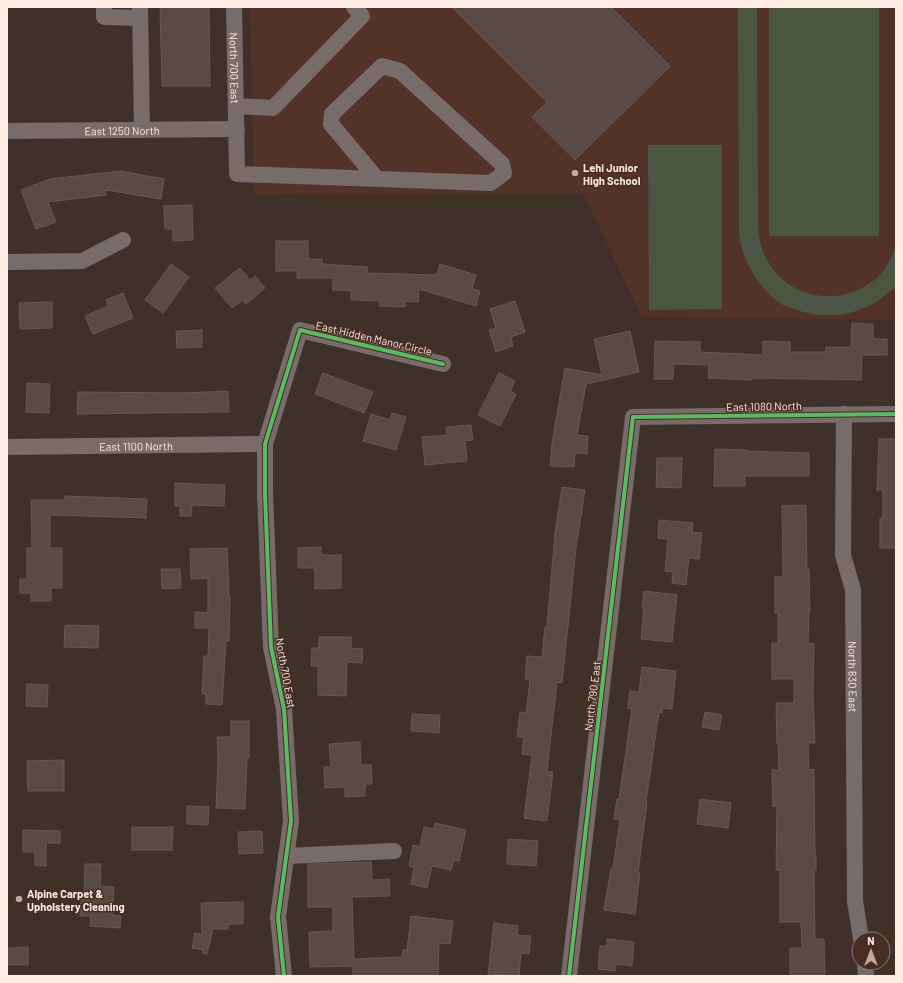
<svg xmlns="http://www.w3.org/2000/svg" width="903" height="983" font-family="Barlow,sans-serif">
  <rect width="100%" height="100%" fill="#40302a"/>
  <polygon fill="#533327" points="250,7 896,7 896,320 642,317 583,193 254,195"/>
  <g fill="#4b5543">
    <path d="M738,7H757L758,224C759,235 760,246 765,256C786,301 844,309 879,276C887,268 891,257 896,247V286C887,294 878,302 866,307C850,315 830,317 812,314C802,312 792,309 783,305C766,296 748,269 743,252C741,246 740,240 739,234Z"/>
    <rect x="769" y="7" width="110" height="229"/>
    <polygon points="648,145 722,145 722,309 649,310"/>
  </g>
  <g fill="#584a45" stroke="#665854">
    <polygon points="160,7 209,7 210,86 162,86"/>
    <polygon points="452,7 611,7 670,66 575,160 532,117 547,102"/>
    <polygon points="121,171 164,179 161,199 106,190 106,195 48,202 56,222 36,229 21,190 50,179"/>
    <polygon points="192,205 193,240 173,241 173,229 165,229 164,206"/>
    <polygon points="276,241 308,241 308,259 322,259 322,264 368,267 367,273 437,275 440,264 476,275 472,289 480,291 476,306 419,289 418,302 405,301 405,307 380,306 380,301 351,300 351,291 333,290 333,278 297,278 297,271 276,271"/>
    <polygon points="171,264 189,277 163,313 145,300"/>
    <polygon points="240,268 250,280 255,276 265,288 246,304 242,300 232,308 215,288"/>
    <polygon points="123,293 133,318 93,334 85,316 109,306 106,300"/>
    <polygon points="515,301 525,332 511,337 513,346 496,352 489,330 496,328 490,309"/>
    <polygon points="52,302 52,328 20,329 19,303"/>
    <polygon points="852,323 873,324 873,339 887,339 887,355 862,355 861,380 752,378 752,380 708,378 709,365 674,364 673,379 654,379 655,341 700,342 700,352 763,355 763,341 790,342 790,352 826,352 826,347 851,347"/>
    <polygon points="202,330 202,347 177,348 176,331"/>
    <polygon points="630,331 639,372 586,384 577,435 588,436 587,454 575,453 574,467 550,466 552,443 565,368 602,375 594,339"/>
    <polygon points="323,373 373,392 364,413 315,394"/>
    <polygon points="499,373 515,381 510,391 516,394 500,426 478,415"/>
    <polygon points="27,383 50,384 49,413 26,412"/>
    <polygon points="228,391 229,412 77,414 78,392 183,393"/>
    <polygon points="392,413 406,417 396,450 363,441 371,414 390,420"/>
    <polygon points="471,425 473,440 465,441 467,461 425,465 422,437 447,435 446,427"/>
    <polygon points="879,439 896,439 896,548 880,548 880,518 883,518 883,490 877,490"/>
    <polygon points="715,449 746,450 746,451 809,453 809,476 745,476 745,486 714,486"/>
    <polygon points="657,458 682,458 681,488 656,487"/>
    <polygon points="175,483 225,485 224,506 192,505 191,516 180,516 180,506 175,506"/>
    <polygon points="562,487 585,490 576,548 562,683 557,682 547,771 553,772 547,821 524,818 532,755 522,754 524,737 517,737 520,712 526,713 530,680 525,679 527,656 542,657 545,627 547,627 555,533"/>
    <polygon points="65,496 147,499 146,518 50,515 50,548 62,548 62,588 51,588 51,601 31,601 31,593 20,593 20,579 27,579 27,548 32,548 31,500 65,500"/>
    <polygon points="806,505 807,569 809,569 810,613 809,613 808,643 814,644 813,695 815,743 808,743 809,770 814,769 815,855 816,855 816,870 814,870 815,939 824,939 825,976 790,976 790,948 802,948 801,922 780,922 780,870 776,870 777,806 773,807 772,770 779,770 778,743 777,743 776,703 794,703 794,679 772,679 772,643 778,643 778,613 775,613 775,577 783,577 782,506"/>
    <polygon points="659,520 693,523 692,532 702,533 699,559 689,558 686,585 672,583 673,572 665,571 668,539 658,538"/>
    <polygon points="321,547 321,555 341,555 341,588 315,589 315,568 298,568 298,548"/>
    <polygon points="227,548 229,596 230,596 229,641 226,641 222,705 206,704 206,694 202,694 204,656 208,656 209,628 195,628 195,612 208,613 208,578 191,579 190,549"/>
    <polygon points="161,569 180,569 181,588 162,589"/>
    <polygon points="644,591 677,595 672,642 641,639 644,609 642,608"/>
    <polygon points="65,625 99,626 98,648 64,647"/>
    <polygon points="319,637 351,637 351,648 363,649 362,663 347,662 346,696 318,695 318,666 311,666 312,648 319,648"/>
    <polygon points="642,667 676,671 672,709 663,708 662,713 659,712 646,802 647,803 638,872 640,873 635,914 604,910 611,869 613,869 620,820 614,819 617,799 619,799 632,709 628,708 630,691 639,692"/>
    <polygon points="27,684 48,685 47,707 26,706"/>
    <polygon points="705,712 722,715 719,730 702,727"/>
    <polygon points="412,714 440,715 439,733 411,731"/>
    <polygon points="231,721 249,721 249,758 247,758 245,809 216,808 218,758 217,737 231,737"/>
    <polygon points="360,742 361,765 371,765 372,784 365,784 365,796 345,797 345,787 325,788 324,767 331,767 329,744"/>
    <polygon points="64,760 64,791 28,791 27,761"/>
    <polygon points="700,799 731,803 728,828 697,824"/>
    <polygon points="187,806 209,807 208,825 187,824"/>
    <polygon points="435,823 466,830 459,861 454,860 451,870 432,866 427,888 411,884 414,867 409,866 413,845 420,847 424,827 434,829"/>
    <polygon points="132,827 173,827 172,850 132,850"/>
    <polygon points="23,830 60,831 60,843 46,843 46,866 35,865 35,852 23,852"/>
    <polygon points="262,831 263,853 239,854 238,832"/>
    <polygon points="508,839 538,841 536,866 507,864"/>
    <polygon points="371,862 372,880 389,879 390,896 352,897 354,959 402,957 403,950 407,950 411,916 453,921 450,944 439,943 438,976 353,976 353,966 310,967 309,932 333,931 333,907 308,907 308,864"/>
    <polygon points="85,864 101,864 100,886 114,887 112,915 121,916 120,928 90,926 91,916 80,916 81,898 84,898"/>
    <polygon points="243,902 243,924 228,924 228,929 213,929 207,954 203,953 203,950 192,948 195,933 202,935 201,903"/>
    <polygon points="494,923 518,926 517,935 531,936 529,954 521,953 519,976 488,974"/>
    <polygon points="607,939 634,942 632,966 616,964 615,971 598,969 600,946 607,946"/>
    <polygon points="28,947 28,965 7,965 7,948"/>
  </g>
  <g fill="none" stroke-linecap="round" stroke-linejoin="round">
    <g stroke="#786c6b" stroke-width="16">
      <polyline points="104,7 104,17 140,18"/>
      <polyline points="140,7 142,130"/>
      <path id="s1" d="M234,7L237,174L491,183L504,173L502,164L400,71L382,66L332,114L331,124L377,179"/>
      <polyline points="236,106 273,108 362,16 354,7"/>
      <path id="s2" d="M7,131L237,129"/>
      <polyline points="7,262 82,261 123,240"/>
      <path id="s3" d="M844,414L843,555L853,590L855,901L861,939"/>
      <path id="s4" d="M7,447L265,444"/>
      <polyline points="286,856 394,851"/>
      <polyline points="865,963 866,976"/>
      <polyline points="284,976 278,917 291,821 284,709 271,647 265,493 265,444 300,330 443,364"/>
      <polyline points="569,976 633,417 896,414"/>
    </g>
    <g stroke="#482d22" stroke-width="6">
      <g id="cycleway">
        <polyline points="284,976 278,917 291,821 284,709 271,647 265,493 265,444 300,330 443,364"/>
        <polyline points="569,976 633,417 896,414"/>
      </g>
    </g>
    <use href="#cycleway" stroke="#5cba63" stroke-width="4"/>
  </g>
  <g fill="#bcaaa4" stroke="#482d22" stroke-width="1.5">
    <circle cx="575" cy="173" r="4"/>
    <circle cx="19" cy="899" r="4"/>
  </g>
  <g text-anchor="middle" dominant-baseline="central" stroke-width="3" stroke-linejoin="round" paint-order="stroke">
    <g font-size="11" fill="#feece5" stroke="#482d22">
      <text stroke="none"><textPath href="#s1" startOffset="61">North 700 East</textPath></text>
      <text stroke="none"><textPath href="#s2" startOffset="115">East 1250 North</textPath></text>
      <text transform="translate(374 338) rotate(13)">East Hidden Manor Circle</text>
      <text transform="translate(764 406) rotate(-1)">East 1080 North</text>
      <text stroke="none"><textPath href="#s4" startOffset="129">East 1100 North</textPath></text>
      <text transform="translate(286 673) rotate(80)">North 700 East</text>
      <text stroke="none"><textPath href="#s3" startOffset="264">North 830 East</textPath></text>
      <text transform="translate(592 696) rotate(-83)">North 790 East</text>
    </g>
    <g font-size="11" font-weight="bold" fill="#feece5" stroke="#482d22" text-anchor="start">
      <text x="583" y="167">Lehi Junior<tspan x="583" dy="13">High School</tspan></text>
      <text x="27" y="893">Alpine Carpet &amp;<tspan x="27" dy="13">Upholstery Cleaning</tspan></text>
    </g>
  </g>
  <rect width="903" height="983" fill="none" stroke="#feece5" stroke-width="16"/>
  <g transform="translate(871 951)"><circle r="19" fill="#482d22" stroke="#917970"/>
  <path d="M0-3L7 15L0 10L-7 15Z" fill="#bcaaa4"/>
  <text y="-6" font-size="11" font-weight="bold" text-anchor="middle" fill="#feece5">N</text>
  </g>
</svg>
